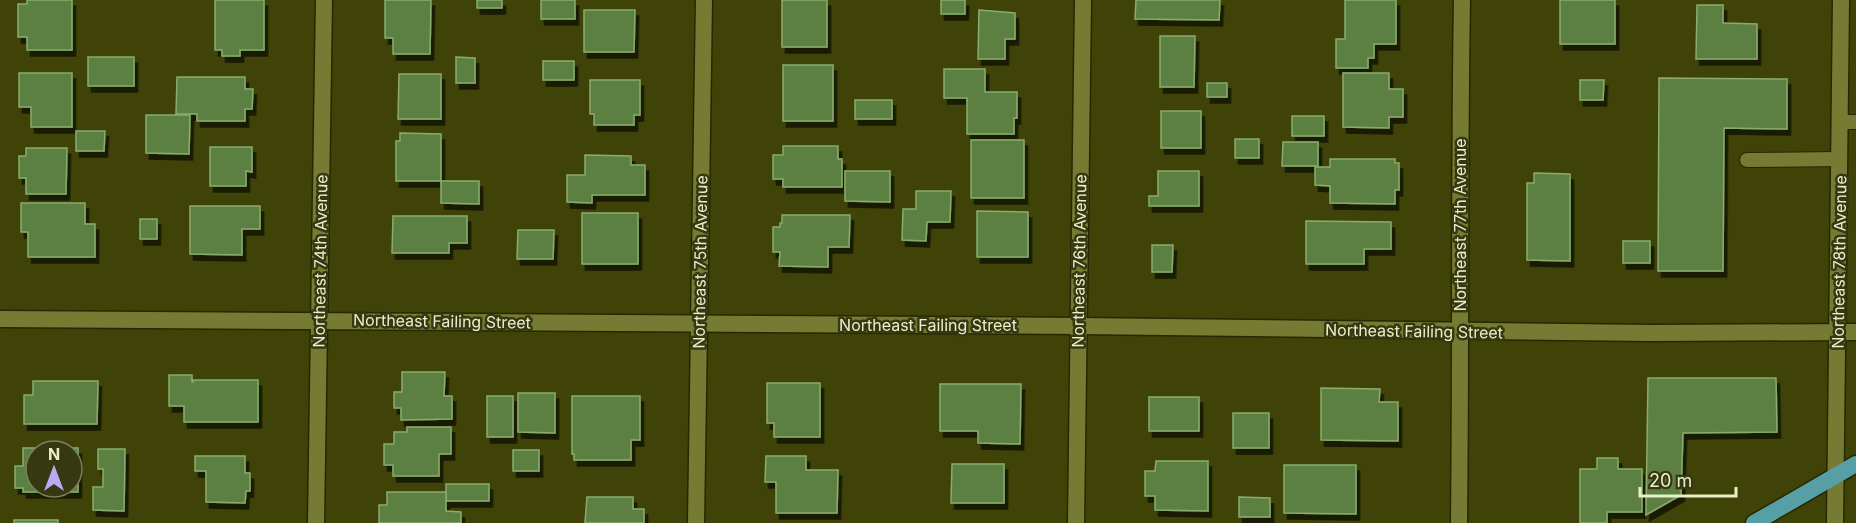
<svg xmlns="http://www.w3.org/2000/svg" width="1856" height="523" font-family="Inter,sans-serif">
  <defs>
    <filter id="shadow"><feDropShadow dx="3.5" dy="6" stdDeviation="0" flood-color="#0009"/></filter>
  </defs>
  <rect width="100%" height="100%" fill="#3f4307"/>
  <g fill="#5c7f42" stroke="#88ad6e" stroke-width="1.5" fill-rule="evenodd" filter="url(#shadow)">
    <polygon points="27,0 72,0 72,50 27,50 27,37 18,37 18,4 27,4"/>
    <polygon points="215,0 264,0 264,50 240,50 240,56 222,56 222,50 215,50"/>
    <polygon points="385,0 431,0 430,54 393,54 393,38 385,38"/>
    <rect x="477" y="0" width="25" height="8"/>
    <rect x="541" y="0" width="34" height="19"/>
    <rect x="782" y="0" width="45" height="47"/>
    <rect x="941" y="0" width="24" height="14"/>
    <polygon points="1136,0 1220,0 1219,20 1135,19"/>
    <polygon points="1345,0 1396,0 1396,44 1374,44 1374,58 1368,58 1368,68 1336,68 1336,39 1345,39"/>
    <rect x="1560" y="0" width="55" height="44"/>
    <polygon points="1697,5 1723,5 1723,23 1757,24 1757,59 1696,59"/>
    <polygon points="584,10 635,10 634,52 584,52"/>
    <polygon points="979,10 1015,13 1015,39 1005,39 1005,59 978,59"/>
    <polygon points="1160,36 1195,36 1194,87 1160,87"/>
    <rect x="88" y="57" width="46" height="29"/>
    <polygon points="456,57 475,58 475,83 456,83"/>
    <rect x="543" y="61" width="31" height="19"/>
    <rect x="783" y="65" width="50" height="56"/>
    <polygon points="944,69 985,69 985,92 1017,92 1017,118 1014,118 1014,134 967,134 967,98 944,98"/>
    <polygon points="19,73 72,73 72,127 31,127 31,107 19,107"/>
    <polygon points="1343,73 1389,73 1389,89 1403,89 1403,117 1389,117 1389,128 1343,127"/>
    <polygon points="399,74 441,74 441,119 398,119"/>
    <polygon points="177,77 245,77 245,89 253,89 252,109 245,109 245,121 197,121 197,114 176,114"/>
    <polygon points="1659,78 1787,79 1787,129 1724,128 1723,271 1658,271"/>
    <polygon points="590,80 640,80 640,115 634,115 634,125 594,125 594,114 590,114"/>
    <polygon points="1580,80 1604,80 1603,100 1580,100"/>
    <rect x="1207" y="83" width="20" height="14"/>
    <rect x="855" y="100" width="37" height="19"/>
    <rect x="1161" y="111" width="40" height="37"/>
    <polygon points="146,115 190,115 189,154 146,153"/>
    <rect x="1292" y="116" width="32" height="20"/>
    <polygon points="76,131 105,131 104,151 76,151"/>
    <polygon points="400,133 441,134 441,181 396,181 396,141 400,141"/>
    <rect x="1235" y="139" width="24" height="19"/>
    <rect x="971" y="140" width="53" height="58"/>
    <polygon points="1283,142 1318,142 1318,166 1282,166"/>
    <polygon points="783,146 838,146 838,159 842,159 842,187 783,187 783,179 773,179 773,155 783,155"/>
    <polygon points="210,147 252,147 252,172 246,171 246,186 210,186"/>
    <polygon points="26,148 67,148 66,194 26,194 26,178 19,178 19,156 26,156"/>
    <polygon points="585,155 631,156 631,165 645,165 645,195 592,195 592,203 567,202 567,175 585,175"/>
    <polygon points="1330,159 1395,159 1395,163 1399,163 1399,190 1395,190 1395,204 1330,203 1330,186 1315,185 1315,167 1330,167"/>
    <polygon points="845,171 890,171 890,202 845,201"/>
    <polygon points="1158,171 1199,171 1199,206 1149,206 1149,196 1158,196"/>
    <polygon points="1534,173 1570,174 1570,261 1527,260 1527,183 1534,183"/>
    <polygon points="441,181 479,181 479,204 441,203"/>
    <polygon points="916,191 951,191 950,222 927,222 926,241 902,240 903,209 916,209"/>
    <polygon points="21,203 85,203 85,224 95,224 95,257 28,257 28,232 21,232"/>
    <polygon points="190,206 260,206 260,229 242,229 242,255 190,254"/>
    <polygon points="977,211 1028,212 1028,257 977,257"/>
    <rect x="582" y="213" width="56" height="51"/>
    <polygon points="782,215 850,215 849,247 828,247 828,267 779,266 780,252 773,252 773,227 780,227 780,223 782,223"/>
    <polygon points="393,216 467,216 467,243 449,243 449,253 392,253"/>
    <rect x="140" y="219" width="17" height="20"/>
    <polygon points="1306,221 1391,222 1391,249 1364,249 1364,264 1306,264"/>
    <polygon points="518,230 554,230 553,259 517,259"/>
    <rect x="1623" y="241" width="27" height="22"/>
    <polygon points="1152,245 1173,245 1172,272 1152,272"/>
    <polygon points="402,372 445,372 444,396 452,396 452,419 401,420 401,408 394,408 394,392 402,392"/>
    <polygon points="169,375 192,375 192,382 193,382 193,380 258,380 258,422 184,422 184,406 169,406"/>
    <polygon points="1648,378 1776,378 1777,432 1683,433 1681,495 1646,515"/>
    <polygon points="33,381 98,381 97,424 24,424 24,395 33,395"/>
    <polygon points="767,383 820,383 820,437 774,437 774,423 767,423"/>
    <polygon points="940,384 1021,384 1020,444 978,443 978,431 940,431"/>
    <polygon points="1321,388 1380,389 1379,402 1398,402 1398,441 1321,440"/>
    <polygon points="518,393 555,393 555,433 518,432"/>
    <rect x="487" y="396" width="26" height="41"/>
    <polygon points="572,396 640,396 640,440 631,440 631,460 574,460 574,454 572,454"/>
    <rect x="1149" y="397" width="50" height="34"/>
    <rect x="1233" y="413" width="36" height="35"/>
    <polygon points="407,427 451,427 451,454 439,454 439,476 393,476 393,465 384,465 384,444 394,444 394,432 407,432"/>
    <path d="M23,448H78V492H23V488H15V466H23ZM36,451H72V487H36Z"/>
    <polygon points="98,449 125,449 124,511 93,510 93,487 103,487 103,469 98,469"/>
    <rect x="513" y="450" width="26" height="21"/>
    <polygon points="195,456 245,456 245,473 250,473 250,491 246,491 245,503 206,502 206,471 195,471"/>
    <polygon points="766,456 806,456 806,470 838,470 837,513 776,513 776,482 765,482"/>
    <polygon points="1597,458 1618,458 1618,469 1642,469 1642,512 1607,512 1607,523 1580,523 1580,469 1597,469"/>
    <polygon points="1156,461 1208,461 1208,511 1155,510 1155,496 1145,496 1145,471 1155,471"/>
    <polygon points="952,464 1004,464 1004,503 951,503"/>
    <polygon points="1284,465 1356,465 1356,514 1284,513"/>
    <rect x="446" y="484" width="43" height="17"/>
    <polygon points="387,492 446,492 446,511 461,512 461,523 379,523 379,505 387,505"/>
    <polygon points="587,497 633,497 633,509 644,509 644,523 585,523"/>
    <polygon points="1239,497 1270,498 1270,517 1239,517"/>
    <rect x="14" y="520" width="44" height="3"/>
  </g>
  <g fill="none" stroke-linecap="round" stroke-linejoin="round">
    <g stroke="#262801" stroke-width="16">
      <g id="service">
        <polyline points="1840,122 1856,122"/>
        <polyline points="1747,160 1840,159"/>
      </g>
    </g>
    <g stroke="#262801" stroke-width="19">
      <g id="minor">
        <polyline points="0,319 1078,326 1651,333 1856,332"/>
        <polyline points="316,523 324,0"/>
        <polyline points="696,523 704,0"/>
        <polyline points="1076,523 1083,0"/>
        <path d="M1459,523C1461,349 1459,174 1462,0"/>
        <polyline points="1835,523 1841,0"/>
      </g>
    </g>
    <g stroke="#262801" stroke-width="19">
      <polyline id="primary" points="1754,523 1856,464"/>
    </g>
    <use href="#service" stroke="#767b33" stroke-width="14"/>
    <use href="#minor" stroke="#767b33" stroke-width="16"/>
    <use href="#primary" stroke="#569fa4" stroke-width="16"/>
  </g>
  <g text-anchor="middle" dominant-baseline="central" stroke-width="5" stroke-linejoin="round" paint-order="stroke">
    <g font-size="16" fill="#eaefca" stroke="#353811">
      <text transform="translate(1460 225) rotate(-90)">Northeast 77th Avenue</text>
      <text transform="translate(320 261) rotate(-89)">Northeast 74th Avenue</text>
      <text transform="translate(1079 261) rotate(-89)">Northeast 76th Avenue</text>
      <text transform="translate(700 262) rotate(-89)">Northeast 75th Avenue</text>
      <text transform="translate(1839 262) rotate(-89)">Northeast 78th Avenue</text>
      <text transform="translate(442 321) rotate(1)">Northeast Failing Street</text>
      <text x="928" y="325">Northeast Failing Street</text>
      <text transform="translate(1414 331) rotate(1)">Northeast Failing Street</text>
    </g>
  </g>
  <g transform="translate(54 469)"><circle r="28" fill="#353811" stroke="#7d815b" stroke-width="1.5"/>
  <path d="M0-4.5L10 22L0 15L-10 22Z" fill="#baaaf6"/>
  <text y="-9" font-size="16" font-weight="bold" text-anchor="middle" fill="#eaefca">N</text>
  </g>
  <path d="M1640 487v9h96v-9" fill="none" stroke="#eaefca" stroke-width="3"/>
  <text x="1649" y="487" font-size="18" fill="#eaefca" stroke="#353811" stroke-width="4.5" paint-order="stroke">20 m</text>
</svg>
